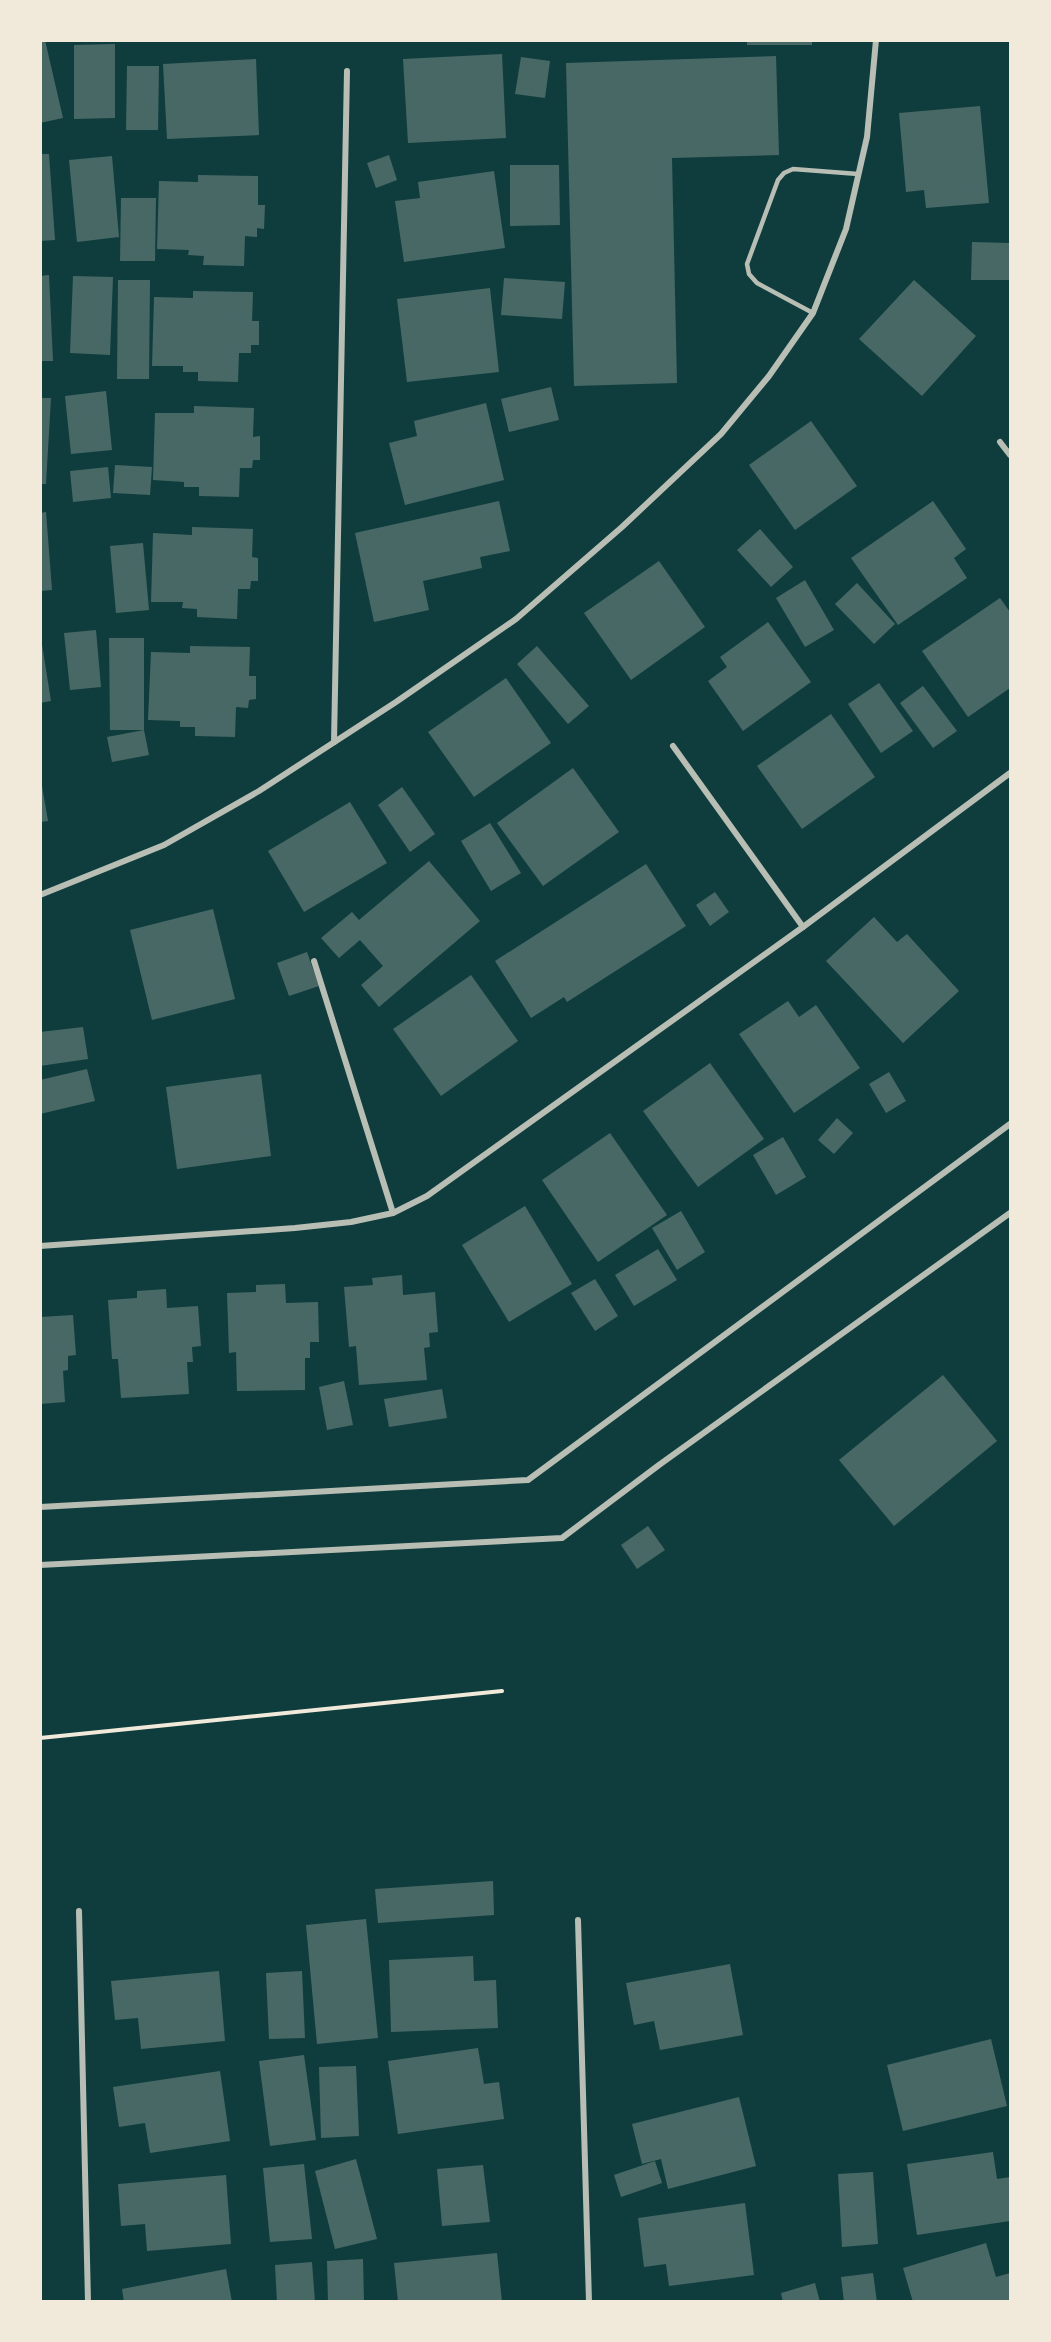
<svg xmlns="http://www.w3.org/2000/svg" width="1051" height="2342" font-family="Arial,sans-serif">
  <rect width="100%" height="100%" fill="#0f3d3e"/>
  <g fill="#486865">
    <polygon points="40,40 45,40 63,118 40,123"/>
    <rect x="747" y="40" width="65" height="5"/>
    <polygon points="115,44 115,118 74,119 74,45"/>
    <polygon points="502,54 506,138 408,143 403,59"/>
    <polygon points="776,56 779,155 672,158 677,383 574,386 566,63"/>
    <polygon points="521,57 550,61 545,98 515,94"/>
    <polygon points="256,59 259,135 167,139 163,64"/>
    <polygon points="127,66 159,66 158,130 126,130"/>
    <polygon points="980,106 989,203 926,208 924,190 906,192 899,113"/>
    <polygon points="40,154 49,154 55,240 40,241"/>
    <polygon points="389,155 397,180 376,188 367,163"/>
    <polygon points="112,156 119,237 77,242 69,160"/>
    <polygon points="510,165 559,165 560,225 510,226"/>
    <polygon points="494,171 505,248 404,262 395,201 420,198 418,182"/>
    <polygon points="198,175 258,176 258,205 265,205 264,229 257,228 257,237 245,236 244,266 203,265 204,256 188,255 189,250 157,249 159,181 198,182"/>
    <polygon points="121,198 156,198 155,261 120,261"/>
    <polygon points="972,242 1010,243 1010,280 971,280"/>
    <polygon points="49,275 53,361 40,361 40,276"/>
    <polygon points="73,276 113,277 110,355 70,353"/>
    <polygon points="504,278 565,282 562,319 501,315"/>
    <polygon points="118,280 150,280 149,379 117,379"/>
    <polygon points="914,280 976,336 922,396 859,339"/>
    <polygon points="490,288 499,372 407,382 397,299"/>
    <polygon points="193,291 253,292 252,321 259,321 259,345 251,345 251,353 239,353 238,382 198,381 198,372 183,372 183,366 152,366 154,297 193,298"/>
    <polygon points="551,387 559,420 509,432 501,399"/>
    <polygon points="106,391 112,450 71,454 65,396"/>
    <polygon points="40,398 51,398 46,484 40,484"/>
    <polygon points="486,403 504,480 405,505 389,443 417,436 414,421"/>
    <polygon points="194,406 254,408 253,437 260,436 260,460 253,460 252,468 240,468 239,497 199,496 199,487 184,487 184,482 153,480 155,413 194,413"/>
    <polygon points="811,421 857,486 795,530 749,465"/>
    <polygon points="115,465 152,467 150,495 113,493"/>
    <polygon points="108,467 111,498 73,502 70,471"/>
    <polygon points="499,501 510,551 480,557 482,568 423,581 429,610 374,622 355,533"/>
    <polygon points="933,501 966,549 954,558 967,578 898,625 851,558"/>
    <polygon points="46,512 52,590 40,591 40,513"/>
    <polygon points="192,527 253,529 252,557 258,558 258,581 251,581 250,589 238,589 237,619 197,617 197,609 182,608 183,602 151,602 153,533 192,535"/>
    <polygon points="760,529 793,567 771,587 737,550"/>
    <polygon points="143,543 149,610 116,613 110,546"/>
    <polygon points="659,561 705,627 631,680 584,613"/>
    <polygon points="805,580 834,630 805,647 776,598"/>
    <polygon points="857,583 895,624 874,644 835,604"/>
    <polygon points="1000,598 1010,612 1010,688 968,717 922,651"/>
    <polygon points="768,622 811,682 743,731 708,681 727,667 720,657"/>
    <polygon points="96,630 101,687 70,690 64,633"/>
    <polygon points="40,632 51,701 40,703"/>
    <polygon points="109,638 144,638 144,730 149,755 112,762 107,737 144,730 110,730"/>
    <polygon points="190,646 250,647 249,676 256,676 256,699 249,700 248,708 236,707 235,737 195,736 195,727 180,727 180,721 148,720 151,652 190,653"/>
    <polygon points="537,646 589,706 568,724 517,664"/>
    <polygon points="506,678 551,743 474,797 428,732"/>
    <polygon points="879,683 913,731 881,753 848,704"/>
    <polygon points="923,686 957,731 933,748 900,703"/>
    <polygon points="831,714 875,777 802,829 757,766"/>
    <polygon points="573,768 619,832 543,886 497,823"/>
    <polygon points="40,774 48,821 40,822"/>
    <polygon points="402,787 435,834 410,852 378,805"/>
    <polygon points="350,802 387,863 304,912 268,851"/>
    <polygon points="490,823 521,873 491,891 461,841"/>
    <polygon points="429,861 480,921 379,1007 361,985 383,966 360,940 339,958 321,938 352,912 359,920"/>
    <polygon points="646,864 686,926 567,1002 564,997 531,1018 495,961"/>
    <polygon points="715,892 729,912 710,926 696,905"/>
    <polygon points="213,909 235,999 152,1020 130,930"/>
    <polygon points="874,917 897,942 907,934 959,991 903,1043 826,961"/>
    <polygon points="307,952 319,986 289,996 277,963"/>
    <polygon points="471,975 518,1041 441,1096 393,1029"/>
    <polygon points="788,1001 799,1017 816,1005 860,1068 794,1113 739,1034"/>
    <polygon points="83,1027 88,1059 40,1066 40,1032"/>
    <polygon points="710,1063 764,1139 698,1187 643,1111"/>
    <polygon points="87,1069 95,1101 40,1114 40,1080"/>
    <polygon points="889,1072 906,1101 886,1113 869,1084"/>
    <polygon points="261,1074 271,1156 177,1169 166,1087"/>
    <polygon points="837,1118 853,1133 834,1154 818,1140"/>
    <polygon points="610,1133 667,1215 598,1262 542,1180"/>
    <polygon points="783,1137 806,1177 776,1195 753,1155"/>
    <polygon points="525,1206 572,1284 509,1322 462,1245"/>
    <polygon points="681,1211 705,1252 677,1270 652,1228"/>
    <polygon points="658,1249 677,1280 634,1306 615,1275"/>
    <polygon points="402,1275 403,1295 435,1292 438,1332 429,1333 430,1347 424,1348 427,1380 359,1385 356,1346 349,1347 344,1287 373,1285 372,1278"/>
    <polygon points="595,1279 618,1316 595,1331 571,1293"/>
    <polygon points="285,1284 286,1303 318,1302 319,1342 310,1342 310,1358 305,1358 305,1390 237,1391 236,1352 229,1353 227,1293 256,1292 256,1285"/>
    <polygon points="166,1289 167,1308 198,1306 201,1346 192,1347 193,1362 187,1362 189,1394 121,1398 118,1359 112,1359 108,1300 137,1298 137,1291"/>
    <polygon points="73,1315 76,1355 68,1356 68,1370 63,1371 65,1402 40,1404 40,1317"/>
    <polygon points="943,1375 997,1441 894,1526 839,1460"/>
    <polygon points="344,1381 353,1425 327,1430 319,1387"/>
    <polygon points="442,1389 447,1418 389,1427 384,1399"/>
    <polygon points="648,1526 665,1550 637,1569 621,1545"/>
    <polygon points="493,1881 494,1915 378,1923 375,1889"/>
    <polygon points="366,1919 378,2038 317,2044 306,1925"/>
    <polygon points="473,1956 474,1981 496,1980 498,2028 391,2032 389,1960"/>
    <polygon points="730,1964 743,2035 660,2050 654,2021 634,2025 626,1983"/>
    <polygon points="219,1971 225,2041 141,2049 138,2018 115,2020 111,1981"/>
    <polygon points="302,1971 305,2038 269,2039 266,1973"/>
    <polygon points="991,2039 1007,2106 903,2131 887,2065"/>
    <polygon points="478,2048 484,2084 499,2082 504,2119 398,2134 388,2061"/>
    <polygon points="304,2055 316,2140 270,2146 259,2061"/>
    <polygon points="356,2066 359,2136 321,2138 319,2067"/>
    <polygon points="220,2071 230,2141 150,2153 145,2123 119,2127 113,2087"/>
    <polygon points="739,2097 756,2166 668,2189 661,2159 642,2164 632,2124"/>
    <polygon points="993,2152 997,2179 1010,2177 1010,2221 917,2235 907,2164"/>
    <polygon points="356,2159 377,2239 335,2249 315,2171"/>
    <polygon points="655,2161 662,2183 621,2197 614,2175"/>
    <polygon points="304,2164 312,2239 270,2242 263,2168"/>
    <polygon points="483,2165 490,2222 442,2226 437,2169"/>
    <polygon points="873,2172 878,2244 842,2247 838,2174"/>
    <polygon points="226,2175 231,2244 147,2251 145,2224 121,2226 118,2184"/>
    <polygon points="745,2203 754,2275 669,2286 666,2264 644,2267 638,2218"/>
    <polygon points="986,2243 996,2277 1010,2273 1010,2302 913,2302 903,2268"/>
    <polygon points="497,2253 502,2302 398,2302 394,2263"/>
    <polygon points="363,2259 364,2302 328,2302 327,2261"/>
    <polygon points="312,2262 315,2302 277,2302 275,2265"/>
    <polygon points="226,2269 232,2302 124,2302 122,2289"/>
    <polygon points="873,2273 877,2302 844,2302 841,2277"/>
    <polygon points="815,2283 820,2302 783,2302 781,2293"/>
  </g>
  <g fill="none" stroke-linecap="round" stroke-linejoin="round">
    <polyline stroke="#f1e9da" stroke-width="4" points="40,1738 502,1691"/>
    <polyline stroke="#b8beb3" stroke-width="4.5" points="813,313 757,283 749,274 747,264 778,180 784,173 793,169 858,174"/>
    <g stroke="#b8beb3" stroke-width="6">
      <polyline points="1000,442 1010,455"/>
      <polyline points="334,742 347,71"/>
      <polyline points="673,746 803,927"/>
      <polyline points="40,895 164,845 259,791 396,702 516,619 622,527 721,434 769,376 813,313 846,229 867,137 876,40"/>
      <polyline points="314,961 393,1213"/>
      <polyline points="40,1246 295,1228 351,1222 393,1213 427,1196 803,927 1010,773"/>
      <polyline points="40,1507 528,1480 1010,1124"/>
      <polyline points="40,1565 562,1538 659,1465 1010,1213"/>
      <polyline points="79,1911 88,2302"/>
      <polyline points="578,1920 589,2302"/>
    </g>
  </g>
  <rect width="1051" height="2342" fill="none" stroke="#f1e9da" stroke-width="84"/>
</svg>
